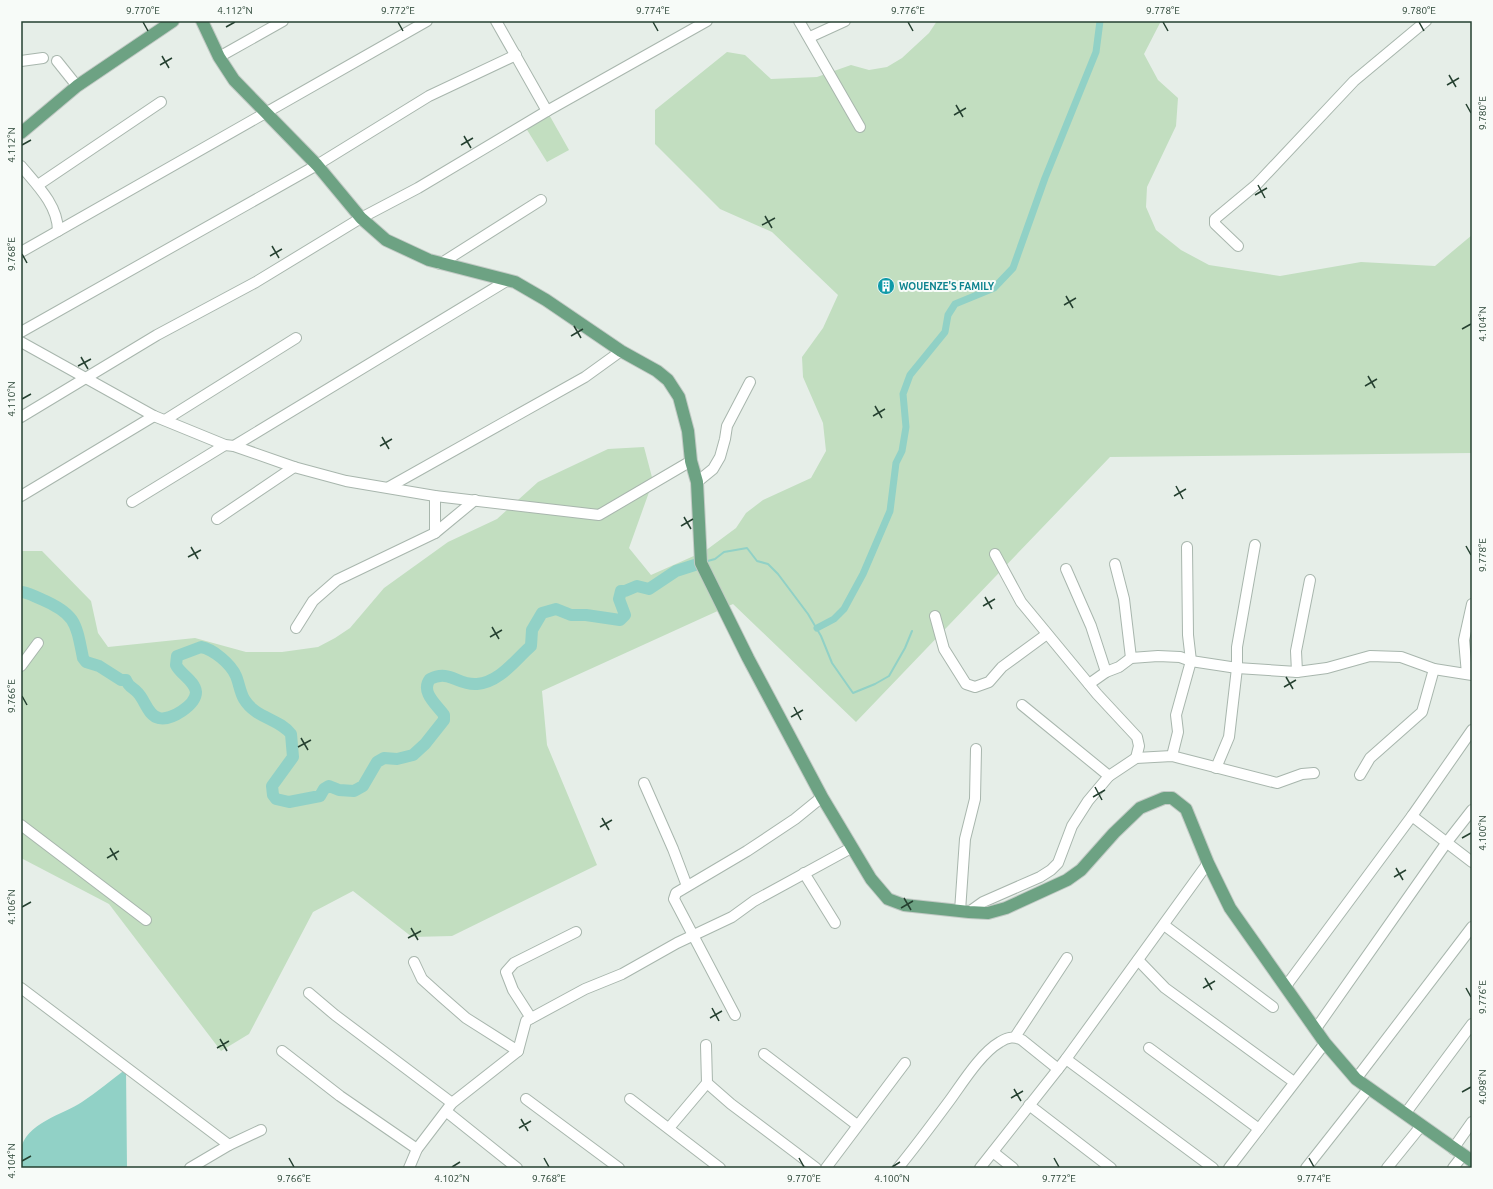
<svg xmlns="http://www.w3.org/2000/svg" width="1493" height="1189" font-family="Ubuntu,sans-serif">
  <rect width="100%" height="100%" fill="#e6eee8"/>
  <g fill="#c2dec0">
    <polygon points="937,21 1161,21 1144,54 1158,80 1178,98 1176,126 1147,187 1146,207 1156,230 1181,250 1209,265 1280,276 1361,262 1435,266 1472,235 1472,453 1110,457 856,722 733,604 542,691 547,745 597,865 452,936 412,937 353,891 313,912 249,1034 221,1051 109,904 21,858 21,551 42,551 91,601 98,633 108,647 195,638 246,652 282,652 318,647 335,638 350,628 384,588 448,542 497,519 538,482 608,449 644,447 653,481 629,548 651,575 705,551 736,528 746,513 763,500 811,478 826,451 823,423 803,377 802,357 823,328 838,295 772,232 720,209 655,144 655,110 727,52 745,55 771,79 817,77 851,65 869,70 887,67 902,58 929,33"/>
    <polygon points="547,111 569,150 547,162 524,125"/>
  </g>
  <path fill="#91d1c6" d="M126,1069L127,1168H21C21,1162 20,1156 21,1150C24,1124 64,1114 82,1102C97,1092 111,1080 126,1069Z"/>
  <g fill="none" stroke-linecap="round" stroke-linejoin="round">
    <polyline stroke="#91d1c6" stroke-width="2" points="704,562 715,559 724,552 747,548 757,561 768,564 778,574 808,614 821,636 832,663 853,693 875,684 889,676 905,648 912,631"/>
    <polyline stroke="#91d1c6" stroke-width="7" points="817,628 834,619 844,609 863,574 890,511 896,463 902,451 906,427 903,394 910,375 945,332 948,315 955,304 994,288 1013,268 1045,178 1096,52 1100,21"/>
    <path stroke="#91d1c6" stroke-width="12" d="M21,592C28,592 35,597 41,599C76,614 76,623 83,658L86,662L99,666L121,680H126C129,688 133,687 138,693C145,700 148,716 159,718C171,721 196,705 196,692C195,681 180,674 176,665L177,656L201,647C213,649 231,664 236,676C239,683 240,692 244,699C256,719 279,718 291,734L293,757L272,786L273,795L276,799L289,802L320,796L324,789L329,786L339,790L354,791L363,786L377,762L384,758L397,759L413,755L425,744L444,720V715C437,705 420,692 430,679C450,669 458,686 477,684C500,682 515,660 531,646L532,630L542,613L556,609L571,615H586L620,620L625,615L619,599L621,591H625L637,586L649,589L676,571L701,563"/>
    <g stroke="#a8b6ad" stroke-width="12">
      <g id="minor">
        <polyline points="496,21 547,111"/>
        <polyline points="799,21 860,127"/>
        <polyline points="810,37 845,21"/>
        <polyline points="219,57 283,21"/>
        <polyline points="21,61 43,58"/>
        <polyline points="57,61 77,86"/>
        <path d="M21,166C36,184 58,205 58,231"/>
        <polyline points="38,185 161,102"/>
        <polyline points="1238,246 1215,224 1215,219 1257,184 1354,81 1426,21"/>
        <polyline points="21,252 427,21"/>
        <polyline points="440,264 541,200"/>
        <polyline points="21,332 317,165 429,96 516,55"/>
        <polyline points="21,342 154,416 225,445 234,446 294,467 346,481 435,496 599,515 691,461"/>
        <polyline points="21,417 157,335 256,282 361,218 418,188 547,111 707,21"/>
        <polyline points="165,420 296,338"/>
        <polyline points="234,446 508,280"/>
        <polyline points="697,482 713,469 720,457 725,439 727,426 750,382"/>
        <polyline points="389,487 585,377 621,351"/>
        <polyline points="21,496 154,416"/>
        <polyline points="435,496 435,533"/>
        <polyline points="132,502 225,445"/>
        <polyline points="217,519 294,467"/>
        <polyline points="995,554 1021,602 1097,694 1137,737 1139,746 1136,758"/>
        <polyline points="1115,564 1124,599 1131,658"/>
        <polyline points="1066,569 1091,626 1106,672"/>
        <polyline points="935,616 944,649 966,684 975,687 989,682 1002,667 1047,634"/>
        <polyline points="296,628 313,601 337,580 435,533 475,500"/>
        <polyline points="21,666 38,643"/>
        <polyline points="1297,672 1296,651 1310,580"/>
        <polyline points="1467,674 1464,640 1472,604"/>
        <polyline points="1089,684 1106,672 1119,667 1131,658 1158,656 1180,657 1191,661 1237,668 1297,672 1327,668 1370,656 1401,657 1434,669 1472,675"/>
        <polyline points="1022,705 1109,776"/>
        <polyline points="1172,756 1178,732 1176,715 1191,661 1188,635 1187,547"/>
        <polyline points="1216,768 1229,737 1237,668 1237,647 1255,545"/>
        <polyline points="1360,775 1370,758 1422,712 1434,669"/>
        <polyline points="644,783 673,849 687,886"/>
        <polyline points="1412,816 1472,862"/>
        <polyline points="21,825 146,920"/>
        <polyline points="804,873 835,923"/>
        <polyline points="960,911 965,839 975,799 976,749"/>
        <polyline points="969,912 983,902 1040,877 1051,870 1058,863 1072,826 1088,801 1109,776 1136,758 1172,756 1277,783 1302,774 1314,773"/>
        <polyline points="1164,925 1273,1007"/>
        <polyline points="1138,960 1165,988 1294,1082"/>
        <polyline points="414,962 422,979 442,997 466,1018 518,1051"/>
        <polyline points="1286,986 1412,816 1472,730"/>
        <polyline points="21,988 229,1145"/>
        <polyline points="309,993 335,1015 452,1103"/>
        <polyline points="735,1015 674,899 676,893 747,851 795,819 822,797"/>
        <polyline points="531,1018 513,990 506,972 514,963 576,932"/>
        <polyline points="1315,1030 1447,842 1472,810"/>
        <polyline points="1015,1037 1067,958"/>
        <polyline points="706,1045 707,1083 731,1104 816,1168"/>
        <polyline points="1149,1048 1259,1129"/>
        <polyline points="282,1051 340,1096 417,1149"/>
        <polyline points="764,1054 857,1125"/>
        <polyline points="1066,1059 1213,1168"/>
        <polyline points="1356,1079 1472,927"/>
        <polyline points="526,1099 619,1168"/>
        <polyline points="630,1099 720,1168"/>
        <polyline points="1029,1105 1111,1168"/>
        <polyline points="447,1112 517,1168"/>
        <polyline points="1405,1114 1472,1024"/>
        <polyline points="669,1128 707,1083"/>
        <polyline points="1453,1149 1472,1122"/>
        <polyline points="993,1152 1013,1168"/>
        <polyline points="190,1168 229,1145 261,1130"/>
        <polyline points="409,1168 417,1149 452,1103 518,1051 526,1021 585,989 622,974 677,943 732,917 754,901 851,848"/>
        <polyline points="826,1168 905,1063"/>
        <path d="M898,1168C916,1146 933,1123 950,1100C963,1082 981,1053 1000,1042C1008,1037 1014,1036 1022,1040L1058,1069"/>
        <polyline points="980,1168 1066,1059 1208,863"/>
        <polyline points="1229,1168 1325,1043"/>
        <polyline points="1306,1168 1369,1088"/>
        <polyline points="1387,1168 1421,1126"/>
        <polyline points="1453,1168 1463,1155"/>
      </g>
    </g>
    <g stroke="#c2cac5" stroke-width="14">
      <g id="major">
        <polyline points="202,21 219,57 234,80 317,165 361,218 386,240 429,260 515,282 546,300 621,351 657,371 668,380 679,397 688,431 691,461 697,482 701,563 748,658 822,797 871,879 888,899 904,905 969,912 988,913 1006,908 1067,880 1081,870 1114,833 1140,808 1164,798 1172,798 1186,809 1208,863 1230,908 1325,1043 1356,1079 1472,1161"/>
        <polyline points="21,133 77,86 173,21"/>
      </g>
    </g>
    <use href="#minor" stroke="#fff" stroke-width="10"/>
    <use href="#major" stroke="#6da283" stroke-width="12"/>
  </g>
  <path fill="none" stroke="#254030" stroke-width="1.5" d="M143,22L148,31M398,22L403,31M653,22L658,31M908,22L913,31M1163,22L1168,31M1419,22L1424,31M226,27L235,22M162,56L169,68M160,65L172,58M1449,75L1456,87M1447,85L1459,78M1466,104L1471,113M956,105L963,117M954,115L966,108M464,136L471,148M22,145L31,140M461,145L473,138M1258,185L1265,198M1255,195L1267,188M765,216L772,228M762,225L775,218M272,246L279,258M22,254L27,263M270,256L282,249M1066,296L1073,308M1064,305L1076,298M574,326L581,338M1462,329L1471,324M571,336L583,329M81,357L88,369M78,366L91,359M1368,376L1375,388M1365,386L1377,379M22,399L31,394M875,406L882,418M873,416L885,409M382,437L389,449M380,446L392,439M1176,486L1183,499M1174,496L1186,489M684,517L691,529M681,526L693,519M1466,546L1471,555M191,547L198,559M188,557L201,550M985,597L992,609M983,606L995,599M492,627L499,639M490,637L502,630M1286,677L1293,689M1284,687L1296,680M22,696L27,705M794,707L801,720M791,717L803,710M301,738L308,750M298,747L311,740M1095,787L1102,800M1093,797L1105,790M602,818L609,830M600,827L612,820M1462,838L1471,833M110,848L117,860M107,858L119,851M1396,868L1403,880M1394,877L1406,870M904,898L911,910M22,907L31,902M901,908L913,901M411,928L418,940M408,938L421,931M1205,978L1212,990M1203,988L1215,981M1466,988L1471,997M712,1008L719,1021M710,1018L722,1011M220,1039L227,1051M217,1048L229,1041M1014,1089L1021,1101M1462,1092L1471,1087M1011,1098L1023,1091M521,1119L528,1131M519,1128L531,1121M289,1158L294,1167M544,1158L549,1167M799,1158L804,1167M1054,1158L1059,1167M1309,1158L1314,1167M22,1161L31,1156M452,1167L460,1162M892,1167L900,1162"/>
  <defs>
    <g id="building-disc" transform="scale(0.9)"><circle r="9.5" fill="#0f9aa8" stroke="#f7fbf8"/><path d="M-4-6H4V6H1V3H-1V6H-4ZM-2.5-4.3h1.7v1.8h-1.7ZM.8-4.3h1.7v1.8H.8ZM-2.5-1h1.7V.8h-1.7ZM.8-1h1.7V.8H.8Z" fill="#fff"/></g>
  </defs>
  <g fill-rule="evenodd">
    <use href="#building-disc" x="886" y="286"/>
  </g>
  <g text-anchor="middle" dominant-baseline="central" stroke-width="4" stroke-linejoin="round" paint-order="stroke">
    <g font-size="10" font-weight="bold" fill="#0d838f" stroke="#f7fbf8" text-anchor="start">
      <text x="899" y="286">WOUENZE'S FAMILY</text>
    </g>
  </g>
  <rect width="1493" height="1189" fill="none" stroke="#f7fbf8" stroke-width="44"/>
  <rect x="22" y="22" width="1449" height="1145" fill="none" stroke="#254030" stroke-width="1.5"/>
  <g font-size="10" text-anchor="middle" fill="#254030">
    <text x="143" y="14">9.770°E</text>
    <text x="235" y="14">4.112°N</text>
    <text x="398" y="14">9.772°E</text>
    <text x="653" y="14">9.774°E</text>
    <text x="908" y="14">9.776°E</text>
    <text x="1163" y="14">9.778°E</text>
    <text x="1419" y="14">9.780°E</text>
    <text transform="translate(1482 113) rotate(-90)" y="4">9.780°E</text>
    <text transform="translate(11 145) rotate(-90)" y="4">4.112°N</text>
    <text transform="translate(11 254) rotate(-90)" y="4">9.768°E</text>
    <text transform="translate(1482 324) rotate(-90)" y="4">4.104°N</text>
    <text transform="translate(11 399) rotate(-90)" y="4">4.110°N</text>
    <text transform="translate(1482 555) rotate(-90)" y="4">9.778°E</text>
    <text transform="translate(11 696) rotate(-90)" y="4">9.766°E</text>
    <text transform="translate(1482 833) rotate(-90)" y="4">4.100°N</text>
    <text transform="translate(11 907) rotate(-90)" y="4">4.106°N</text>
    <text transform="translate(1482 997) rotate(-90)" y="4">9.776°E</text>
    <text transform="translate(1482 1087) rotate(-90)" y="4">4.098°N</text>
    <text transform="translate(11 1161) rotate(-90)" y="4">4.104°N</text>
    <text x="294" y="1182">9.766°E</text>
    <text x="452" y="1182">4.102°N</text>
    <text x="549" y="1182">9.768°E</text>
    <text x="804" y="1182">9.770°E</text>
    <text x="892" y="1182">4.100°N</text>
    <text x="1059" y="1182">9.772°E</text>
    <text x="1314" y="1182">9.774°E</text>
  </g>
</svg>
